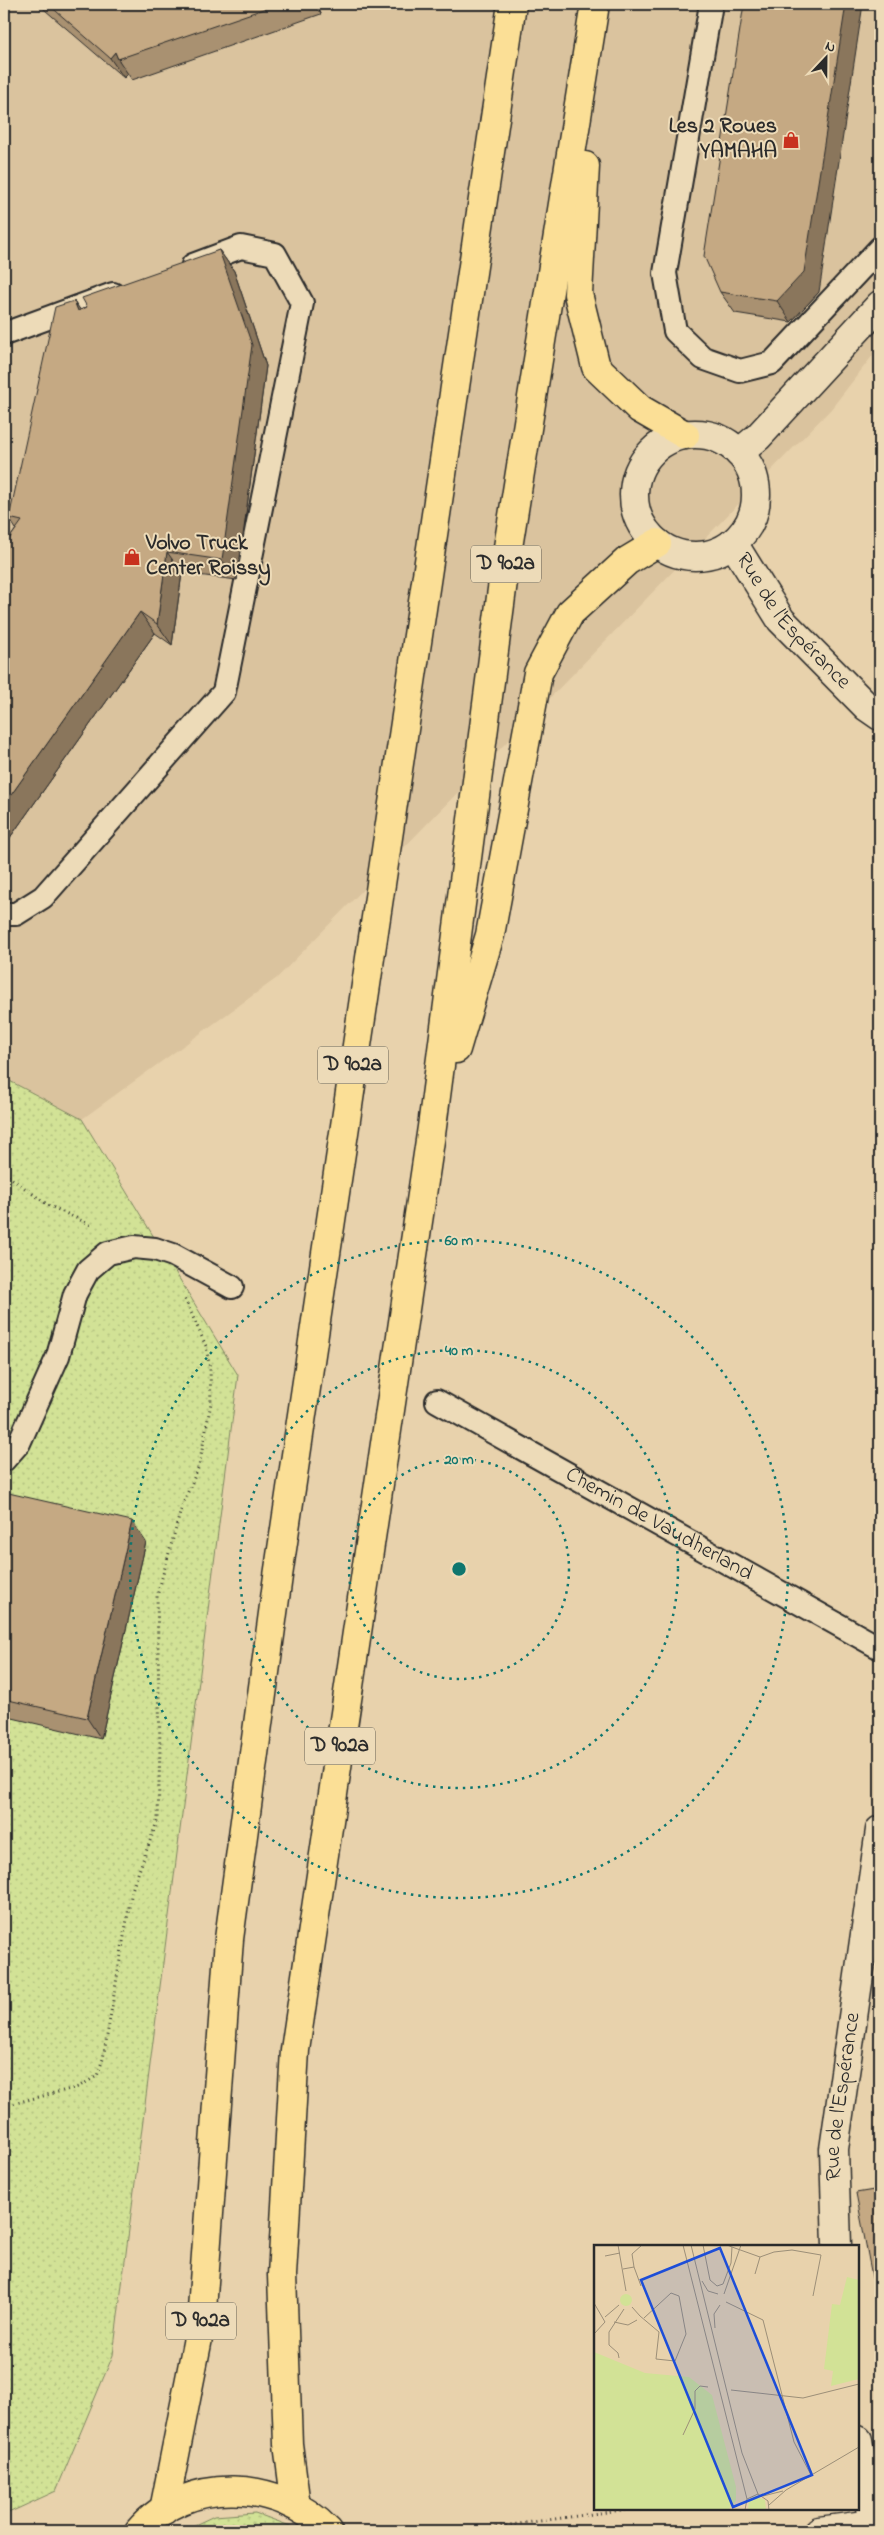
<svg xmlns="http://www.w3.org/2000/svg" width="884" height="2535" font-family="'Indie Flower',sans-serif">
  <defs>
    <pattern id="grass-dots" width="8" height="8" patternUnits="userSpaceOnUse" patternTransform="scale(1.25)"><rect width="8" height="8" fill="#d2e296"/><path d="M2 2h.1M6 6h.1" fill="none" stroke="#b4c281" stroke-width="1.8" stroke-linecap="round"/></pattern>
  </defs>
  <rect width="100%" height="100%" fill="#e8d2ac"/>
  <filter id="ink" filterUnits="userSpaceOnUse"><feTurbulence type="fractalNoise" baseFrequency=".02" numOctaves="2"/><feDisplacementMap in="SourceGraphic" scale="10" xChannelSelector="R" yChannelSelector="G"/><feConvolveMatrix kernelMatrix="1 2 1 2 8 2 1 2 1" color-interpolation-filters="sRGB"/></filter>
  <g filter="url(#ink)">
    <polygon fill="#dac39e" points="4,4 880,4 880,346 831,409 277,978 82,1119 4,1078"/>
    <g fill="url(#grass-dots)" stroke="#7e8660">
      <polygon points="4,1078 82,1119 238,1375 113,2355 56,2491 4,2515"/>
      <polygon points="255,2513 293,2527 298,2531 182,2531 214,2516"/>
    </g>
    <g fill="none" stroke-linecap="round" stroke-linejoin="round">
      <g stroke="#2b2b2b" stroke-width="26">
        <g id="lane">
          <polyline points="711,4 665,273 675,331 703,358 740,371 772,363 880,248"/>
          <polyline points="4,334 113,294"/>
          <polyline points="4,914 16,914 43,897 224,692 302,303 275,254 241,247 193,265"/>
          <path id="s1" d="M437,1401L880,1648"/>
          <polyline points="4,1460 19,1443 58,1356 75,1294 88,1270 108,1253 134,1247 155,1249 173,1255 232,1287"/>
        </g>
      </g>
      <g stroke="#2b2b2b" stroke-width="31">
        <polyline id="street" points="739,453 758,437 880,305"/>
      </g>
      <g stroke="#2b2b2b" stroke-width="31">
        <g id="secondary">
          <circle cx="695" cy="495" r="61"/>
          <path id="s2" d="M733,543L781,620L867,707L880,716"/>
          <path id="s3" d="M837,2246L834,2149L880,1830"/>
          <polyline points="858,2440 873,2524"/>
          <polyline points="819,2531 880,2523"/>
        </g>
      </g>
      <g stroke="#2b2b2b" stroke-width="31">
        <g id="primary">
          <polyline points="585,166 578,294 596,367 640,409 685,435"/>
          <polyline points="456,1049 490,935 538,673 570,613 627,561 657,543"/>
          <polyline points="296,2506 288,2444 282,2275 295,2050 432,1127 505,566 595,4"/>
          <polyline points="164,2510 201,2323 229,1939 278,1576 512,4"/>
          <path d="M139,2531C186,2475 280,2479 328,2531"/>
        </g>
      </g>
      <g stroke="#2b2b2b" stroke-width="3" stroke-dasharray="1 4" stroke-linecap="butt">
        <polyline points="4,1173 48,1205 93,1226"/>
        <polyline points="4,2106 78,2087 97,2076 103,2059 132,1890 158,1819 160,1748 157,1596 182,1506 199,1466 211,1403 210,1369 206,1346 184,1297"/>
        <polyline points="466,2531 629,2509"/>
      </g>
      <use href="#lane" stroke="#eddbb8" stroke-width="22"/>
      <use href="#street" stroke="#eddbb8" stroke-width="28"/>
      <use href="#secondary" stroke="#eddbb8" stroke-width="28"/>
      <use href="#primary" stroke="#fbdf96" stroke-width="28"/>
    </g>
    <g fill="#a99171" stroke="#2b2b2b">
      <polygon points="38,4 327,4 326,8 318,7 321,14 132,80 128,74 124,78"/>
      <polygon points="219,250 234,271 266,366 237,580 182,573 172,645 155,633 4,846 4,546 16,529 9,518 74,301 80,310"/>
      <polygon points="720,292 819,292 791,322 735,313"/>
      <polygon points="4,1492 146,1542 101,1739 4,1716"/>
    </g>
    <g fill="#8a765c" stroke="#2b2b2b">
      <polygon points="313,4 316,4 318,7 321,14"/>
      <polygon points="323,4 327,4 326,8"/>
      <polygon points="846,4 863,4 819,292 791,322 777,301"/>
      <polygon points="115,52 118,59 128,74 124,78 110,58"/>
      <polygon points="219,250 234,271 266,366 237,580 222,560"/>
      <polygon points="74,301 89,322 78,311"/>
      <polygon points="167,552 182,573 172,645 157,624"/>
      <polygon points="140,612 155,633 4,846 4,805"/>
      <polygon points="132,1521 146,1542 101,1739 87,1718"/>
    </g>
    <g fill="#c5a983" stroke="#2b2b2b">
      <polygon points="48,4 278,4 118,59 115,52 110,58"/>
      <polygon points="744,4 846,4 804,272 777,301 720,292 704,256"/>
      <polygon points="219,250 252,345 222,560 167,552 157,624 140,612 4,805 4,546 22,521 9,518 55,307 74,301 78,311 87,307 82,298"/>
      <polygon points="4,1492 132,1521 87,1718 4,1699"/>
      <polygon points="880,2189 880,2318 856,2193"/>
    </g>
  </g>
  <g fill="none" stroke="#0f766e" stroke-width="2.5" stroke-dasharray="2.5 5">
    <circle cx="459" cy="1569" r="110"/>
    <circle cx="459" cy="1569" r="219"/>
    <circle cx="459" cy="1569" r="329"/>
  </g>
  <defs>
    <g id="shop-bare" transform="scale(1.35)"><path d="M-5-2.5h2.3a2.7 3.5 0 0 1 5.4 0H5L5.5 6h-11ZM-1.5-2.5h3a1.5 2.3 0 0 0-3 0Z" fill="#c8321e" stroke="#eddbb8" stroke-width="2.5" paint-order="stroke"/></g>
  </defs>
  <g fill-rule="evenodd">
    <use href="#shop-bare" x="791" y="140"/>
    <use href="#shop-bare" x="132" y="557"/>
  </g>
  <g text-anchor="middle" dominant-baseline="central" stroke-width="4" stroke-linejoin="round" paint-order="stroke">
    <g fill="#eddbb8" stroke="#656055" stroke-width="1">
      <rect x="471" y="545.5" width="70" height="37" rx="4"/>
      <rect x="318" y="1046.5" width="70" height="37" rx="4"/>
      <rect x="305" y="1727.5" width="70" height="37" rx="4"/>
      <rect x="166" y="2302.5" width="70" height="37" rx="4"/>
    </g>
    <g font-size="21" font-weight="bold" fill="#2b2b2b">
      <text x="506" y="564">D 902a</text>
      <text x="353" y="1065">D 902a</text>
      <text x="340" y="1746">D 902a</text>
      <text x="201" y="2321">D 902a</text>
    </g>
    <g font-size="22" font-weight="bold" fill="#2b2b2b" stroke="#eddbb8" text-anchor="end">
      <text x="777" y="127">Les 2 Roues<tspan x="777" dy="25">YAMAHA</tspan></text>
      <text x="146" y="544" text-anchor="start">Volvo Truck<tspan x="146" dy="25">Center Roissy</tspan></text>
    </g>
    <g font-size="22" fill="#2b2b2b" stroke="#eddbb8">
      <text stroke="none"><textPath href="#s2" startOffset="99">Rue de l'Espérance</textPath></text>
      <text stroke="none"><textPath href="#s1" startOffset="254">Chemin de Vaudherland</textPath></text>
      <text stroke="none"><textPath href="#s3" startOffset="150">Rue de l'Espérance</textPath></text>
    </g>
  </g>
  <g transform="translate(594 2245)">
    <rect width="265" height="265" fill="#e8d2ac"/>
    <path d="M26 55a6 6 0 1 1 12 0a6 6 0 1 1-12 0ZM0,107L51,128L95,132L118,150L142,242V256L134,265H0ZM161,251L171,255L172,265H154L155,256Z" fill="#d2e296"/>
    <path d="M253,32L265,35V134L237,141L239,126L230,124L238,59L246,60Z" fill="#d2e296"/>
    <path fill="none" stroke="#9c8f78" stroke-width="1" d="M24,0L32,46M89,0L153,254M97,0L148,208L164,249M109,0L116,35L123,41L129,39L137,18L138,2L133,0M138,2L166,12M11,11L26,8M40,22L47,41M29,24L40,22L38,9L48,0M161,29L166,12L180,7L198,5L227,10L219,51M108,36L114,46L124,49M130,49L147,0M132,57L169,75L200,197L217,230M0,58L11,77L0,89M38,62L46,71L65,87L62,114L81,116L92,89L85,51L77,48L50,73M11,72L25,60M20,77L34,80L43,75M121,83L120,69L126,60M25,113L24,108L15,100V87L30,64M137,145L209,153L265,139M89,190L101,164V146L106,141L114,142M169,251L189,246M175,260L192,245L265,202M151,265L153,254L164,249L174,256L175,265"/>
    <path fill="#1d4ed8" fill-opacity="0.15" stroke="#1d4ed8" stroke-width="2.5" d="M126,3L218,230L139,262L47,35Z"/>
    <rect width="265" height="265" fill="none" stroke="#2b2b2b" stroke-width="2.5"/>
  </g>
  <circle cx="459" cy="1569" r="8" fill="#0f766e" stroke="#eddbb8" stroke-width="2.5"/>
  <g font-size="15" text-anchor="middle" font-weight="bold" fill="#0f766e" stroke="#eddbb8" stroke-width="4" stroke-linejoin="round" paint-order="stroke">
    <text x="459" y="1245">60 m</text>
    <text x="459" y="1355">40 m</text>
    <text x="459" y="1464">20 m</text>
  </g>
  <rect width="884" height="2535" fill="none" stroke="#eddbb8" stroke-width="20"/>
  <rect x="10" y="10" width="864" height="2515" fill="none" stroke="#2b2b2b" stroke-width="2" filter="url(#ink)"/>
  <g transform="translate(826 58) rotate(22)" stroke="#eddbb8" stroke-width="4" paint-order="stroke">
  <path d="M0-4L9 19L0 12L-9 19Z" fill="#2b2b2b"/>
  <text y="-8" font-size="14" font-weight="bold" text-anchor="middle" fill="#2b2b2b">N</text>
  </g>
</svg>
